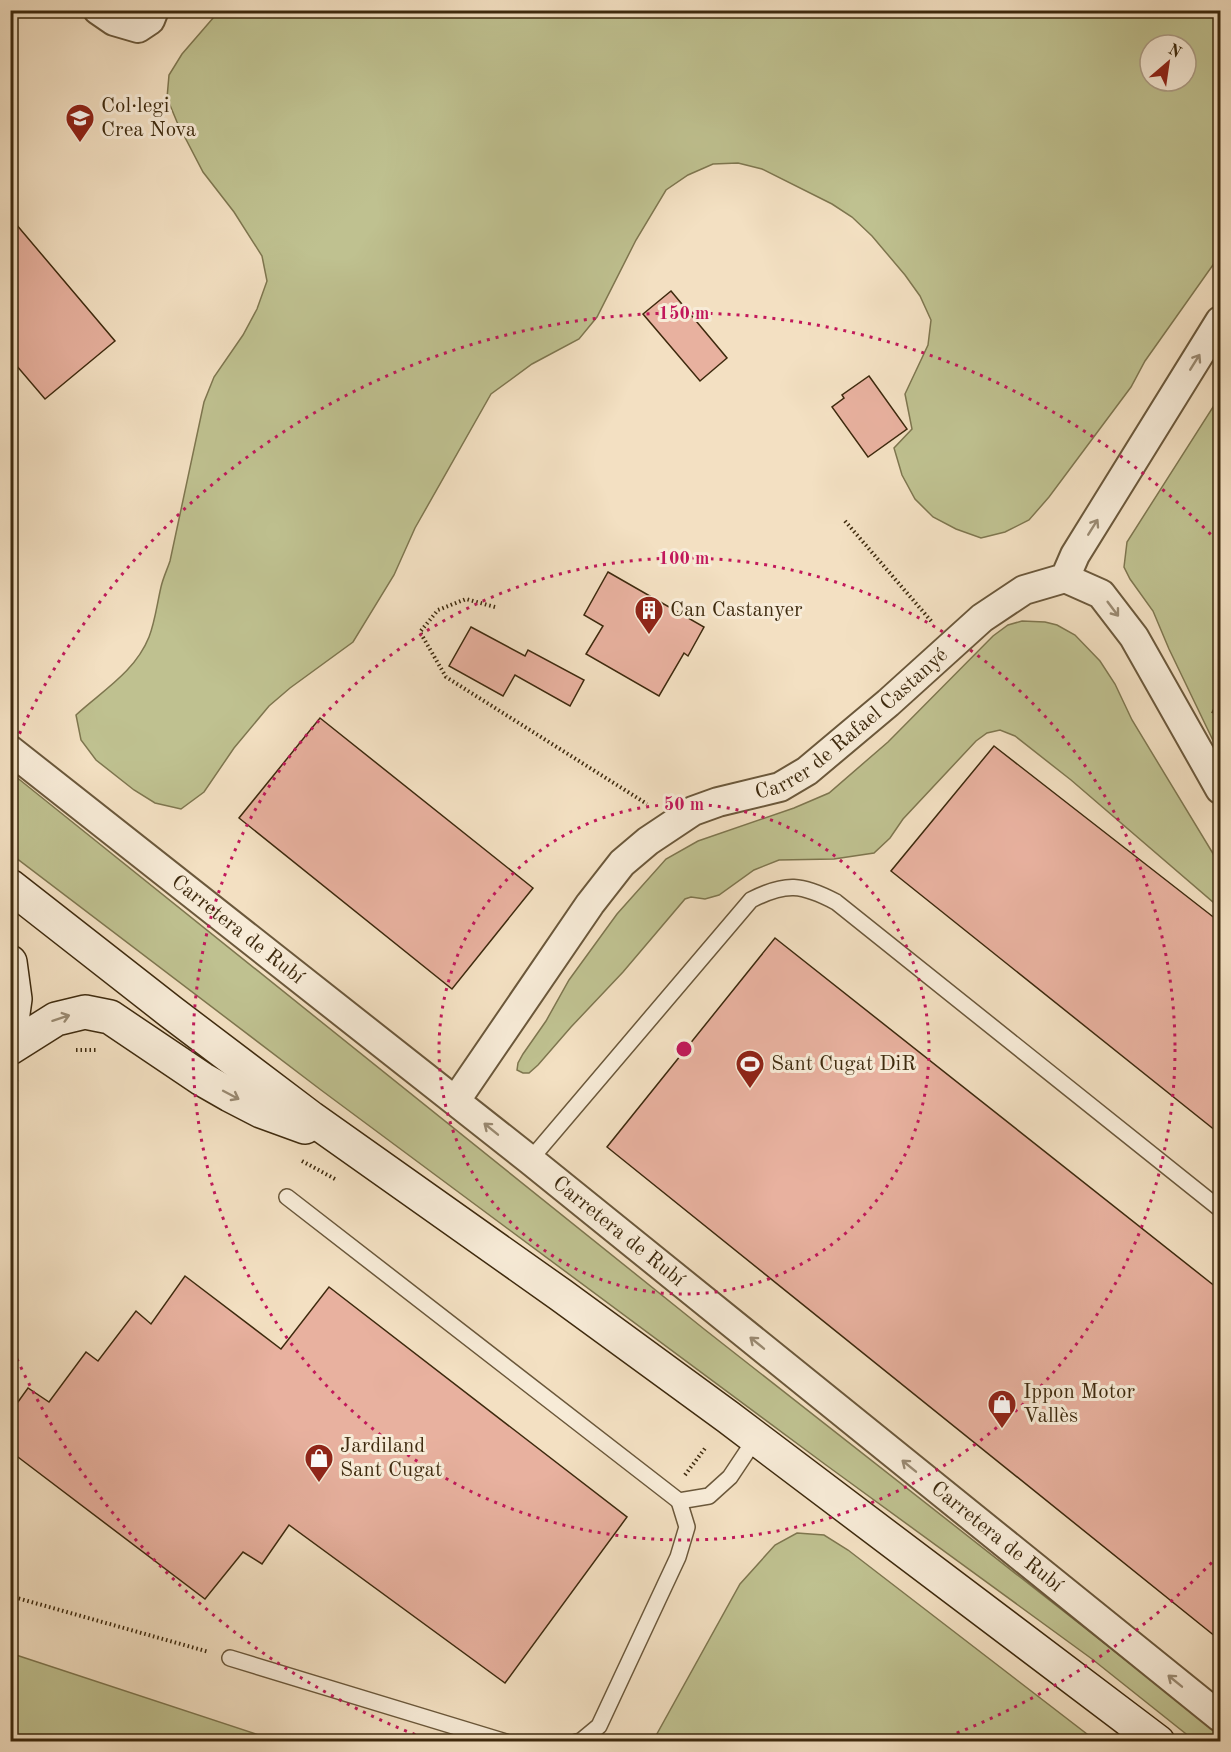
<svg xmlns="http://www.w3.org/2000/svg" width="1231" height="1752" font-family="'Old Standard TT',serif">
  <rect width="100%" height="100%" fill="#f3e0c2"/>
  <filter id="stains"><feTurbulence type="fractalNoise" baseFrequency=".00333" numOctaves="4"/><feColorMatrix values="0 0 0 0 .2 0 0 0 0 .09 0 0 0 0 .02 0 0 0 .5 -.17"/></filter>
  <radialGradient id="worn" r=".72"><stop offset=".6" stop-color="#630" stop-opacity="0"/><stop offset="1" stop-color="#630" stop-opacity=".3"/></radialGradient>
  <g fill="#bfc190" stroke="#7e764f" stroke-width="1.5" fill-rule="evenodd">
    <path d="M220,10L1212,11L1220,30V255L1145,361L1131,387L1049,497L1029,520L1005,532L981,538L956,529L933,517L915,499L902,475L894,448L912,429L905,394L928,345L931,320L920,296L905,275L872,236L852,217L832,204L762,169L738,163L713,164L688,175L666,190L636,240L597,317L579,339L532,364L491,394L415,528L394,575L353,642L290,688L269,706L234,748L204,792L181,809L155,803L134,790L96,760L81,740L76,715C102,691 135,672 149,637C155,622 157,604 161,587C163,578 167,570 170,561L204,402L214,377L243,335L257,309L267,281L262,256L234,212L203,172L177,122L167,98L169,75L182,54ZM1150,45H1186V81H1150Z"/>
    <polygon points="1220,396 1220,755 1169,649 1153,611 1130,579 1124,567 1127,542"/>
    <polygon points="1022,621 1045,622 1057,625 1075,635 1100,661 1115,684 1132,720 1220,865 1220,908 1071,780 1015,736 1000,730 987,733 976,741 903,819 890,838 874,853 834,859 779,860 754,870 719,895 705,899 691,897 685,899 623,972 571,1027 538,1065 529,1073 523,1073 517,1070 518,1063 523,1054 546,1021 569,980 617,914 666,859 698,841 794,808 829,793 888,742 993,636 1008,625"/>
    <polygon points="10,772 704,1329 1220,1734 1220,1741 1195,1741 1092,1659 826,1465 321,1090 11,854"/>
    <polygon points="797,1533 824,1535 848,1550 1096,1741 653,1741 740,1584 775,1545"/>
    <polygon points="10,1653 277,1741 11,1741"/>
  </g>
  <g fill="#e8b19f" stroke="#3e2a0e" stroke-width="1.5">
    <polygon points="10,217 115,341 45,399 10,358"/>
    <polygon points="671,291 727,358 700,381 643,314"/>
    <polygon points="869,376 907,429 868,457 832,407 844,398 842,395"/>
    <polygon points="608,572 704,627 688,656 684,653 659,696 586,654 603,626 584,615"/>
    <polygon points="471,627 525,656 528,650 584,680 570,706 515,675 503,696 449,666"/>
    <polygon points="320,718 533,888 452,989 239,818"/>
    <polygon points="994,746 1221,923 1221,1135 891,871"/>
    <polygon points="775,938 1221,1291 1221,1641 607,1147"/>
    <polygon points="185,1276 281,1349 329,1287 627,1517 505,1683 289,1525 262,1564 243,1552 205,1599 10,1451 10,1413 28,1388 49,1402 86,1352 98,1361 136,1311 151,1324"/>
  </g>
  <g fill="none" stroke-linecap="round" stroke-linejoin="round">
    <g stroke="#6b583b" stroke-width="18">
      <g id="lane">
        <path d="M530,1160L751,900C786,882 802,884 836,902L1220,1209"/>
        <polyline points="287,1197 679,1501 709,1496 730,1477 756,1438"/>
        <polyline points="230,1658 506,1742"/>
        <polyline points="576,1742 581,1741 599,1726 678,1557 687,1527 679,1501"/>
      </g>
    </g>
    <g stroke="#6b583b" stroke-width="32">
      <g id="street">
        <polyline points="98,10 114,21 138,28 150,20 154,10"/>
        <polyline points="1065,578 1101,594 1134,637 1220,789"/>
        <path id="s1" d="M10,750L530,1160L1220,1717"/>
        <path id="s2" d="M456,1100L590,904L622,863L648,841L693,811L718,802L780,787L807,771L888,703L982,618L1024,590L1065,578L1075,555L1220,321"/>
      </g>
    </g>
    <g stroke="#3e2a0e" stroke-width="36">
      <g id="secondary">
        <polyline points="10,886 171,1012 311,1118 561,1295 728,1417 1158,1742"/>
        <polyline points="10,962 15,999 10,1035"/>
        <polyline points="10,1048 56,1019 85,1012 110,1017 202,1079 230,1095 261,1111 305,1127"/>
      </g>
    </g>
    <g stroke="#3e2a0e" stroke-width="4" stroke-dasharray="1.5 3" stroke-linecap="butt">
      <polyline points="845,521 932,622"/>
      <polyline points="495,607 466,599 438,610 420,632 446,677 647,804"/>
      <polyline points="1212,711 1220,714"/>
      <polyline points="76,1050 96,1050"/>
      <polyline points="10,1091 18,1080"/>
      <polyline points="302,1161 335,1179"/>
      <polyline points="685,1475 706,1447"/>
      <polyline points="10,1596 209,1652"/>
    </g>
    <use href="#lane" stroke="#f7ebd7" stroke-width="15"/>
    <use href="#street" stroke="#f7ebd7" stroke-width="28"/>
    <use href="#secondary" stroke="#f7ebd7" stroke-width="33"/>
  </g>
  <defs><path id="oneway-shaft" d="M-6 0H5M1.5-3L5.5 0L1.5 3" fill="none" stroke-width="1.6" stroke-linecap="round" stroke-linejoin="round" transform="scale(1.5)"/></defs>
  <g stroke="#9a8a72">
    <use href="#oneway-shaft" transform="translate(1195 362) rotate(-58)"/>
    <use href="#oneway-shaft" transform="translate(1093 527) rotate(-58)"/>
    <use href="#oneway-shaft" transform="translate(1113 609) rotate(53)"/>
    <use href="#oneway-shaft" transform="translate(61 1018) rotate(-18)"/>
    <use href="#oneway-shaft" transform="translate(231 1095) rotate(28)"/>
    <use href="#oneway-shaft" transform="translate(491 1129) rotate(-141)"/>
    <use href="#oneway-shaft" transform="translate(757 1343) rotate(-141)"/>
    <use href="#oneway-shaft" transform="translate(909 1466) rotate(-141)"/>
    <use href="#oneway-shaft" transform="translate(1175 1681) rotate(-141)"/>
  </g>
  <g fill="none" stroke="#c2185b" stroke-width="3" stroke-dasharray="3 6">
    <circle cx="684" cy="1049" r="245"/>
    <circle cx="684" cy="1049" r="491"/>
    <path d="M1218 1556A736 736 0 0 1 936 1741M432 1741A736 736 0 0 1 12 1348M12 750A736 736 0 0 1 1218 542"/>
  </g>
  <defs>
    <g id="school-pin" transform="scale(1.5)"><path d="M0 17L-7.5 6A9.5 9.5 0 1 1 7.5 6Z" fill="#8f2418" stroke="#f7ebd7"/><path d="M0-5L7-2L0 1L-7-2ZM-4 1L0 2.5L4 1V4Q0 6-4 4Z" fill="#fff"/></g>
    <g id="building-pin" transform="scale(1.5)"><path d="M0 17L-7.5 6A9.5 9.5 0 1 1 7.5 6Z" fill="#8f2418" stroke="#f7ebd7"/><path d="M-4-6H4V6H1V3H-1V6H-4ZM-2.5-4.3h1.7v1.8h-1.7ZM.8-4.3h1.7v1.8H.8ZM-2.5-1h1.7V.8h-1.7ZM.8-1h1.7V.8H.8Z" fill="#fff"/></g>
    <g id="stadium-pin" transform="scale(1.5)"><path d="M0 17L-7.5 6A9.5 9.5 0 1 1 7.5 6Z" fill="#8f2418" stroke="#f7ebd7"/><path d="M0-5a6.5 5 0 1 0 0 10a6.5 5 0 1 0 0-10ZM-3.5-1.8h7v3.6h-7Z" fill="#fff"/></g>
    <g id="shop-pin" transform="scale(1.5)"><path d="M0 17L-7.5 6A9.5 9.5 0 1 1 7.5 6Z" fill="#8f2418" stroke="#f7ebd7"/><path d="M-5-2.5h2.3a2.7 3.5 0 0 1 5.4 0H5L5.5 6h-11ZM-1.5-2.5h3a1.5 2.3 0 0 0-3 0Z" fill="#fff"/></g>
  </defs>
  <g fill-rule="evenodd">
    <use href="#school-pin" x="80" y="118"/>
    <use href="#building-pin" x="649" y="610"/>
    <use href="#stadium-pin" x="750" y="1064"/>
    <use href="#shop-pin" x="1002" y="1404"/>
    <use href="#shop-pin" x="319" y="1458"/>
  </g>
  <g text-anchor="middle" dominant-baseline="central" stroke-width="6" stroke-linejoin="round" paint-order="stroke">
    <g font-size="21" fill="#3e2a0e" stroke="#f7ebd7" text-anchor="start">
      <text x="101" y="106">Col·legi<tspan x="101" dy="24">Crea Nova</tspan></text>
      <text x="670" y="610">Can Castanyer</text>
      <text x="771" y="1064">Sant Cugat DiR</text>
      <text x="1023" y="1392">Ippon Motor<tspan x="1023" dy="24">Vallès</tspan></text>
      <text x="340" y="1446">Jardiland<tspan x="340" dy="24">Sant Cugat</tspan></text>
    </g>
    <g font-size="21" fill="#3e2a0e" stroke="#f7ebd7">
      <text stroke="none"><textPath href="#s2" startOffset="562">Carrer de Rafael Castanyé</textPath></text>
      <text stroke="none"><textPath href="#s1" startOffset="290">Carretera de Rubí</textPath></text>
      <text stroke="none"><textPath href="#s1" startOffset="776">Carretera de Rubí</textPath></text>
      <text stroke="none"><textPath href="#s1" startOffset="1262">Carretera de Rubí</textPath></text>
    </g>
  </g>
  <circle cx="684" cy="1049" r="9" fill="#c2185b" stroke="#f7ebd7" stroke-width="3"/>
  <g font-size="18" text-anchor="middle" font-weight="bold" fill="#c2185b" stroke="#f7ebd7" stroke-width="6" stroke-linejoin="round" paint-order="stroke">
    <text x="684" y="319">150 m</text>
    <text x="684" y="564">100 m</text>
    <text x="684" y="810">50 m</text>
  </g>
  <rect width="1231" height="1752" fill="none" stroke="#f3e0c2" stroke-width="36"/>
  <rect x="12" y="12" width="1207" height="1728" fill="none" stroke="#3e2a0e" stroke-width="3"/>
  <rect x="18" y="18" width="1195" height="1716" fill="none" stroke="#3e2a0e" stroke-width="1.5"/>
  <g transform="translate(1168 63) rotate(29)"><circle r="28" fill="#f7ebd7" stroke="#ad9e87" stroke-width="1.5"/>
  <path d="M0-4.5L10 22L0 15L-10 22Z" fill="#8f2418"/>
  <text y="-9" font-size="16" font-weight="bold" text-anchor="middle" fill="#3e2a0e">N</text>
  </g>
  <rect width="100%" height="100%" filter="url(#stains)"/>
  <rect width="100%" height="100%" fill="url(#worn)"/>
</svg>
